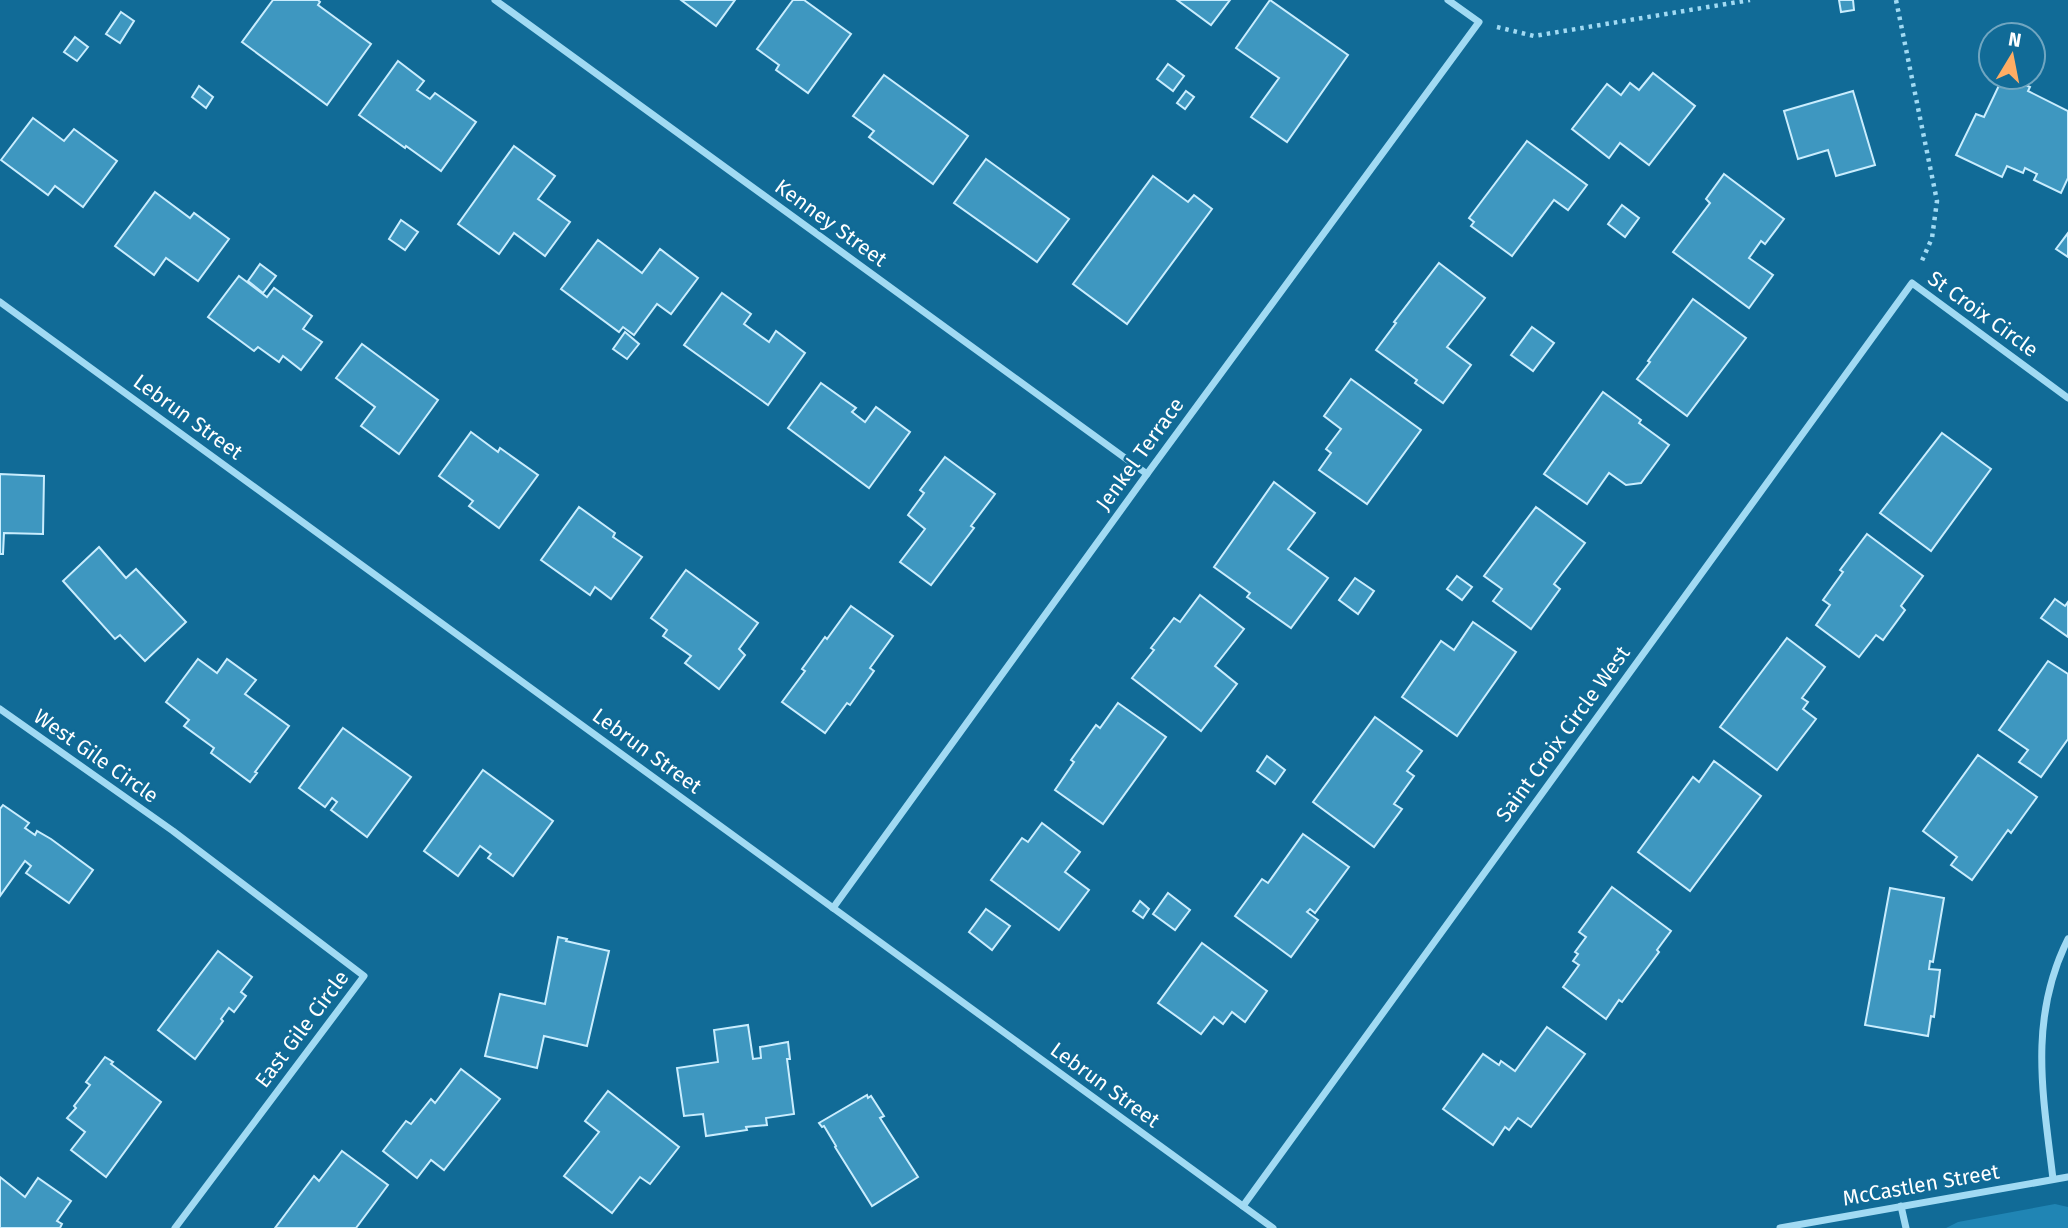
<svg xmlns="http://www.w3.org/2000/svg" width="2068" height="1228" font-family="'Fira Sans',sans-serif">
  <rect width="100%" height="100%" fill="#116b97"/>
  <polygon fill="#2085b4" points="2055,1204 2068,1207 2068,1228 1946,1228 1958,1222"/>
  <g fill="#3e97c0" stroke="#c9edfe" stroke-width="2">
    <polygon points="273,0 318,0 320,2 318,5 371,44 327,105 242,42"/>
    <polygon points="681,0 735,0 716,26"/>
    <polygon points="793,0 804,0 851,34 808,93 776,70 779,65 757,49"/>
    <polygon points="1177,0 1230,0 1211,25"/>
    <polygon points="1270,0 1348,55 1287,142 1251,117 1279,78 1236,48"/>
    <polygon points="1839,0 1853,0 1854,10 1841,12"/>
    <polygon points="121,12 134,21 120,43 106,34"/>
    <polygon points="75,37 88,47 77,61 64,52"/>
    <polygon points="398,61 424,81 417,90 430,99 435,93 476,122 441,171 406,146 405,148 359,115"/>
    <polygon points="1168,64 1184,76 1173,91 1157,79"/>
    <polygon points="1653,73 1695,106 1649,165 1620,143 1609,158 1572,129 1607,84 1621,95 1630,83 1639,90"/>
    <polygon points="884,75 968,136 933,184 869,137 874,131 853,116"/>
    <polygon points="2003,77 2009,77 2030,87 2028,91 2068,111 2068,178 2061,193 2034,180 2037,174 2025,168 2023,173 2007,166 2002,177 1956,155 1976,114 1984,117"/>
    <polygon points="199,86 213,97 206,108 192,97"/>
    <polygon points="1186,91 1194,97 1185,109 1177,103"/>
    <polygon points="1853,91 1875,165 1836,176 1828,150 1798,159 1784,111"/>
    <polygon points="33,118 64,141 74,129 117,161 83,207 55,186 48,195 1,160"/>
    <polygon points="1527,141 1587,185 1568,210 1554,200 1512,256 1471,226 1474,222 1469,218"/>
    <polygon points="514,146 555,176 538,199 570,222 545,256 514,233 499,254 458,224"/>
    <polygon points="986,159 1069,219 1037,262 954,203"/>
    <polygon points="1724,174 1784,219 1765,244 1761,241 1749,258 1773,275 1749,308 1673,252 1710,203 1706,199"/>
    <polygon points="1153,176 1188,202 1194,195 1212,209 1127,324 1073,284"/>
    <polygon points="155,192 190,218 194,213 229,239 198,281 166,258 154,275 115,246"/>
    <polygon points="1622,205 1639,218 1625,237 1608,224"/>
    <polygon points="401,220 418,232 405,250 389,239"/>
    <polygon points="2068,233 2068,257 2056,249"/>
    <polygon points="598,240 642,273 660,249 698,278 671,314 657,304 634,335 623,327 619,332 561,289"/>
    <polygon points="1439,263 1485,298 1447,347 1471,365 1443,403 1415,383 1417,380 1376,350 1396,323 1394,322"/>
    <polygon points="260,264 276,276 263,293 248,281"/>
    <polygon points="239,276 267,297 274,288 312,316 303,329 322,342 301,370 283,356 279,362 258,347 254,351 208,317"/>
    <polygon points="722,293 751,314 744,324 769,342 776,331 805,353 768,405 684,345"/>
    <polygon points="1693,299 1746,338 1687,416 1637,379 1650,362 1648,361"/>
    <polygon points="1532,327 1554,343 1533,371 1511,355"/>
    <polygon points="625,332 639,344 627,359 613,349"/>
    <polygon points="362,344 438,400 399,454 361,426 375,407 336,378"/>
    <polygon points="1351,379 1421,430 1367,504 1319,470 1331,453 1326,449 1341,429 1324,416"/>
    <polygon points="821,383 856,408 852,412 865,422 876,407 910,432 869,488 788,428"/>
    <polygon points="1603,392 1641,420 1639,423 1669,445 1641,483 1626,485 1609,473 1587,504 1544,474"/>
    <polygon points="471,432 498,452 500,448 538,475 499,528 469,506 473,501 439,476"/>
    <polygon points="1942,433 1991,469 1931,551 1880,513"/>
    <polygon points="945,457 995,494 971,526 974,528 931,585 900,562 925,529 908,515 924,493 920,490"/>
    <polygon points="0,474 44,476 43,534 4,533 3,554 0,554"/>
    <polygon points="1274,482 1315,513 1288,549 1328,578 1291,628 1247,597 1250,593 1214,567"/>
    <polygon points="579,507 615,533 613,537 642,557 611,599 595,587 590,595 541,560"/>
    <polygon points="1536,507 1585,543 1554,584 1560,589 1531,629 1493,601 1502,589 1484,576"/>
    <polygon points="1867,534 1923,576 1901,606 1905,610 1883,640 1876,635 1859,657 1816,625 1830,605 1823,600 1843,572 1840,570"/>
    <polygon points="99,547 126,578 136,569 186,622 145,661 120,635 115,639 63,581"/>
    <polygon points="686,570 758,623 739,649 745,655 719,689 685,663 691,656 663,636 667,630 651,618"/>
    <polygon points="1457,576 1472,587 1462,600 1447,589"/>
    <polygon points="1355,578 1374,591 1358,614 1339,600"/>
    <polygon points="1200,595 1244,629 1215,666 1237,684 1201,731 1132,678 1154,650 1151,648 1174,618 1180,622"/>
    <polygon points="2055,599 2065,606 2068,602 2068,637 2041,618"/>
    <polygon points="851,606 893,636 870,668 874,671 850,705 847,703 825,733 782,702 805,671 802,669 825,637 827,639"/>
    <polygon points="1473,622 1516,652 1457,736 1402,697 1441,641 1454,650"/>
    <polygon points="1787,638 1825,667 1802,698 1808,702 1803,709 1816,719 1777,770 1720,727"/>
    <polygon points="198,659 217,673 227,659 256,680 245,694 289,726 255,772 257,773 250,782 211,753 214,748 184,726 189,720 166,702"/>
    <polygon points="2048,661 2068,674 2068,739 2041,777 2019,762 2028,750 1999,730"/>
    <polygon points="1118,703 1166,737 1103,824 1055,790 1074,762 1071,760 1096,725 1100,728"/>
    <polygon points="1375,717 1422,751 1407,771 1414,776 1394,804 1402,809 1374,847 1313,802"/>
    <polygon points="343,728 411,777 367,837 331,810 337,802 332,798 325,807 299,788"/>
    <polygon points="1978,755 2037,797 2011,833 2008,830 1972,880 1951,865 1957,857 1923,831"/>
    <polygon points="1267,756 1285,770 1275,784 1257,771"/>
    <polygon points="1714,761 1761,796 1690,891 1638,852 1693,777 1699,782"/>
    <polygon points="483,770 553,821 513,876 488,858 491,854 480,846 458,876 424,851"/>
    <polygon points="3,805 29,823 25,828 35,835 37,831 51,839 93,870 69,903 26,873 31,866 25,861 0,896 0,809"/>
    <polygon points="1042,823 1080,852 1065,872 1089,890 1059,930 991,880 1022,838 1028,842"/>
    <polygon points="1303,834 1349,867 1315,913 1310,909 1307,912 1318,920 1291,957 1235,916 1262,879 1268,883"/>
    <polygon points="1612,887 1671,931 1657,950 1659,952 1622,1002 1619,1000 1606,1019 1563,987 1579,965 1573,961 1578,954 1575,952 1586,937 1579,932"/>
    <polygon points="1890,888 1944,898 1933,962 1930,961 1929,969 1940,970 1934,1017 1931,1016 1928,1036 1865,1025"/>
    <polygon points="1168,893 1190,910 1175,930 1153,914"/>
    <polygon points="1140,901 1149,909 1143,918 1133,911"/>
    <polygon points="986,909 1010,926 992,950 969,932"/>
    <polygon points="558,937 567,939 566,941 609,951 587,1046 544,1036 537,1068 485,1056 500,994 545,1004"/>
    <polygon points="1202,943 1267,991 1245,1022 1232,1012 1223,1024 1214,1017 1201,1034 1158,1003"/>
    <polygon points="218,951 252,977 241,992 246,996 234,1012 229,1008 221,1019 223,1021 195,1059 158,1030"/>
    <polygon points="748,1025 753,1059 761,1058 760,1047 788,1042 790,1059 787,1059 794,1114 766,1118 767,1125 746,1127 747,1130 706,1136 703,1114 684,1116 677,1068 718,1062 714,1030"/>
    <polygon points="1547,1027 1585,1054 1531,1127 1518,1118 1509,1130 1505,1127 1493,1145 1443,1109 1483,1054 1499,1065 1501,1061 1515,1071"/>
    <polygon points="105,1057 113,1062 111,1064 161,1102 106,1177 71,1150 85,1132 67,1118 76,1108 74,1106 90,1085 86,1082"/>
    <polygon points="461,1069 500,1099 444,1170 431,1160 417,1178 383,1151 406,1121 411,1124 431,1099 435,1103"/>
    <polygon points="608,1091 679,1147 650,1184 640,1177 612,1213 564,1176 599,1132 585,1121"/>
    <polygon points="867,1095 868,1098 871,1096 884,1116 880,1118 918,1177 872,1206 835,1147 836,1146 824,1126 822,1127 819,1123"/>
    <polygon points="342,1151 388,1185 356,1228 275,1228 314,1176 319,1181"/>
    <polygon points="0,1177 25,1197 38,1178 71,1201 57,1221 62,1224 60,1228 0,1228"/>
  </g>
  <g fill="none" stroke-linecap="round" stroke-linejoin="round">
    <g stroke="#a1daf3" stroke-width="4.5" stroke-dasharray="3.5 5" stroke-linecap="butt">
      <polyline points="1896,0 1937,201 1932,238 1921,263"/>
      <polyline points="1497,27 1534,36 1750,0"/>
    </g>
    <g stroke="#a1daf3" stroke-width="7">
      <polyline points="495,0 1147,474"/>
      <polyline points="0,302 1273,1228"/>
      <polyline points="0,709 173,831 364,976 175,1228"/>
      <polyline points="833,908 1147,474 1479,22 1448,0"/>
      <path d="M2053,1179C2043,1095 2028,1019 2068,939"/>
      <polyline points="1243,1206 1912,283 2068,398"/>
      <polyline points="1901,1206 1906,1228"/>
      <polyline points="1780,1228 2068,1177"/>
    </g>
  </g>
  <g text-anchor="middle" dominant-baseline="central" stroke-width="5" stroke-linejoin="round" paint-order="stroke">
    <g font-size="21" fill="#fff" stroke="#116b97">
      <text transform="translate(831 223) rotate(36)">Kenney Street</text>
      <text transform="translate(1983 314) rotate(36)">St Croix Circle</text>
      <text transform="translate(188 417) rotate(36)">Lebrun Street</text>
      <text transform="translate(1140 454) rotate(-54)">Jenkel Terrace</text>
      <text transform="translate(1563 734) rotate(-54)">Saint Croix Circle West</text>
      <text transform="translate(647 751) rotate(36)">Lebrun Street</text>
      <text transform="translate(96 756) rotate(35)">West Gile Circle</text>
      <text transform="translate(302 1029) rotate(-53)">East Gile Circle</text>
      <text transform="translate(1105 1085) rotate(36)">Lebrun Street</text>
      <text transform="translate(1921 1185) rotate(-10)">McCastlen Street</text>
    </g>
  </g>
  <g transform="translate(2012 56) rotate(10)"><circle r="33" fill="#116b97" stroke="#70a6c1" stroke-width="2"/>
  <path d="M0-5L12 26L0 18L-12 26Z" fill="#ffad64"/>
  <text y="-10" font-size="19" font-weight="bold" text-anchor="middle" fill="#ffffff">N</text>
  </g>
</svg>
